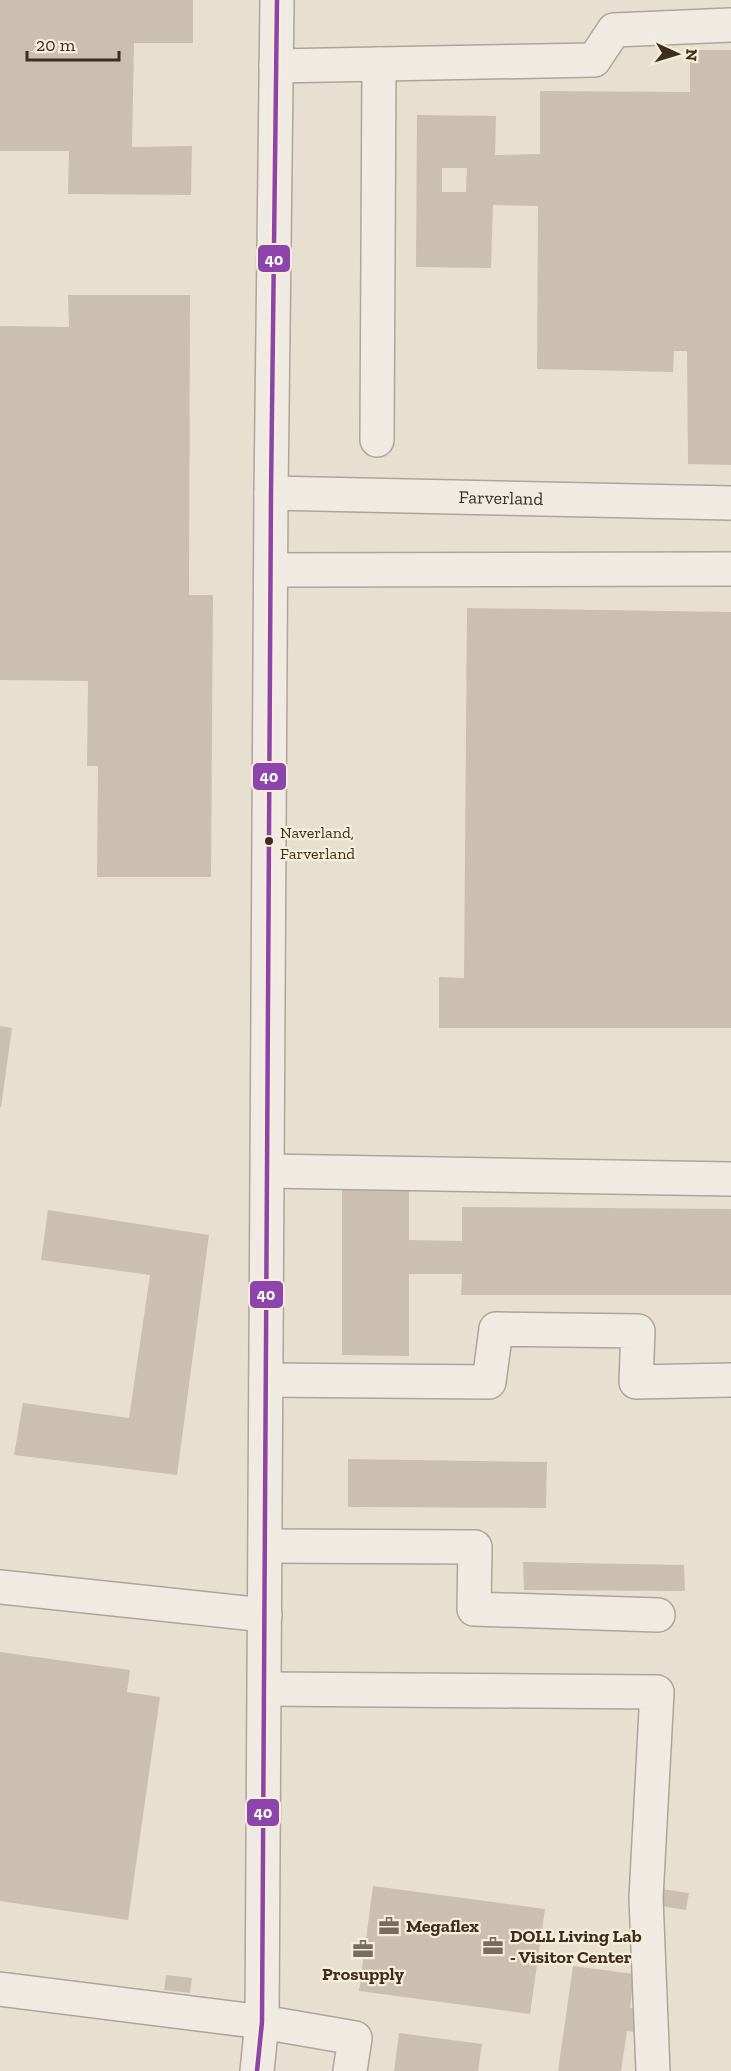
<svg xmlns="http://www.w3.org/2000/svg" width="731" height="2071" font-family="'Zilla Slab',serif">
  <rect width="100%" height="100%" fill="#e7e0d1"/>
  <g fill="#cbbfb2" fill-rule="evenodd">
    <polygon points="0,0 193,0 193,43 134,43 132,147 192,146 191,195 68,194 69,151 0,151"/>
    <path d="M690,50H731V465L688,464L687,351H674L673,372L537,369L538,206L493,205L491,268L416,267L417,115L496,116L495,155L540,154V91L690,92ZM442,168H467L466,192H442Z"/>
    <polygon points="68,295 190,295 189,595 213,595 211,877 97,877 98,766 87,766 88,681 0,680 0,326 69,327"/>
    <polygon points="467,608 731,612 731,1028 439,1028 439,977 464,978"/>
    <polygon points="0,1026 12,1028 1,1107 0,1107"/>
    <polygon points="342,1189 409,1189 409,1240 462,1241 462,1207 731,1209 731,1295 461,1295 462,1274 409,1274 409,1356 342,1355"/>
    <polygon points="48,1210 209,1235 177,1475 14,1455 23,1403 129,1418 150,1275 41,1260"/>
    <polygon points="348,1459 547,1462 546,1508 348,1507"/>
    <polygon points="523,1562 684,1565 685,1591 524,1590"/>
    <polygon points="0,1652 130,1670 127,1692 160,1697 128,1920 0,1901"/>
    <polygon points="373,1886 545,1909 530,2014 359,1991"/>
    <polygon points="662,1889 689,1893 686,1910 660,1906"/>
    <polygon points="573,1966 634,1974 630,2008 639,2009 636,2032 627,2031 621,2071 558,2071"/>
    <polygon points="166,1975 192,1978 190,1993 164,1990"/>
    <polygon points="399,2033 482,2044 478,2071 394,2071"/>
  </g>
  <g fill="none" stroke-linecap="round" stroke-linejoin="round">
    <g stroke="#ada599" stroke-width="36">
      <g id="minor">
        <polyline points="276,66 594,60 614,30 731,25"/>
        <polyline points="377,440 379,64"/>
        <path id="s1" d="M271,493L731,503"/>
        <polyline points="271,570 731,569"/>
        <polyline points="268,1171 731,1179"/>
        <polyline points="266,1380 489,1382 496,1329 638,1331 636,1382 731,1380"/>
        <polyline points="266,1546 475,1547 474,1609 658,1615"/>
        <polyline points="0,1587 265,1615"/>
        <polyline points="265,1689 657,1692 646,1898 653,2071"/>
        <polyline points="0,1989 262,2022 355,2038 350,2071"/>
        <polyline points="257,2071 262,2022 271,493 277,0"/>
      </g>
    </g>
    <use href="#minor" stroke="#efebe3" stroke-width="33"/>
    <g stroke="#f7eed8" stroke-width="9">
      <polyline id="bus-1" points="257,2071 262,2022 271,493 277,0"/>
    </g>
    <use href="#bus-1" stroke="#8e44ad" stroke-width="4.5"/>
  </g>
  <defs>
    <g id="office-bare" transform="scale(1.62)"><path d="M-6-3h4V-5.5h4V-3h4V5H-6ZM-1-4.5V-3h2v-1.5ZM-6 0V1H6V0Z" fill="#786c5e" stroke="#f7eed8" stroke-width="2.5" paint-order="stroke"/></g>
  </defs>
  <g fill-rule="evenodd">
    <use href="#office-bare" x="389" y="1926"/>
    <use href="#office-bare" x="493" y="1946"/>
    <use href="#office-bare" x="363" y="1949"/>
  </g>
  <circle fill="#3d2e20" stroke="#f7eed8" stroke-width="2" cx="269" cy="841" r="5"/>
  <g text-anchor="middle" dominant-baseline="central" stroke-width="4.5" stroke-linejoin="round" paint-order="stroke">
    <g font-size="16" fill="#3d2e20" stroke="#f7eed8" text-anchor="start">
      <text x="280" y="832">Naverland,<tspan x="280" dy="21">Farverland</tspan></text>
    </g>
    <g font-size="18" fill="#3d2e20" stroke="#f7eed8">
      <text stroke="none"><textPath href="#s1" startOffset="230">Farverland</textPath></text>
    </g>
    <g font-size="18" font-weight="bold" fill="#3d2e20" stroke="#f7eed8" text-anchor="start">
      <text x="406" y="1926">Megaflex</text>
      <text x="510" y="1936">DOLL Living Lab<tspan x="510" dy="21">- Visitor Center</tspan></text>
      <text x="363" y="1974" text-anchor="middle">Prosupply</text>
    </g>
  </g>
  <g stroke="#f7eed8" stroke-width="2">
    <rect x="257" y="244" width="34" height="29" rx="6" fill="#8e44ad"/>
    <rect x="252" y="762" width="35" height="29" rx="6" fill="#8e44ad"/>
    <rect x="249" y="1280" width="35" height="29" rx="6" fill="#8e44ad"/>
    <rect x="246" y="1798" width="34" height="29" rx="6" fill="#8e44ad"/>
  </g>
  <g font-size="16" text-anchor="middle" font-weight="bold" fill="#fff">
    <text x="274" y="265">40</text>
    <text x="269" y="782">40</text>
    <text x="266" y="1300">40</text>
    <text x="263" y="1818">40</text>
  </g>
  <g transform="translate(677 54) rotate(94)" stroke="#f7eed8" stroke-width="4.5" paint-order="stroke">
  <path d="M0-4.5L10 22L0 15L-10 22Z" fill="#3d2e20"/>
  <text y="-9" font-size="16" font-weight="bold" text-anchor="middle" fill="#3d2e20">N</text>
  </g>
  <path d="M27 51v9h92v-9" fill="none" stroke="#3d2e20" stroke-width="3"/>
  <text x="36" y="51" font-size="18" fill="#3d2e20" stroke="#f7eed8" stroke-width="4.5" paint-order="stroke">20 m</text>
</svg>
